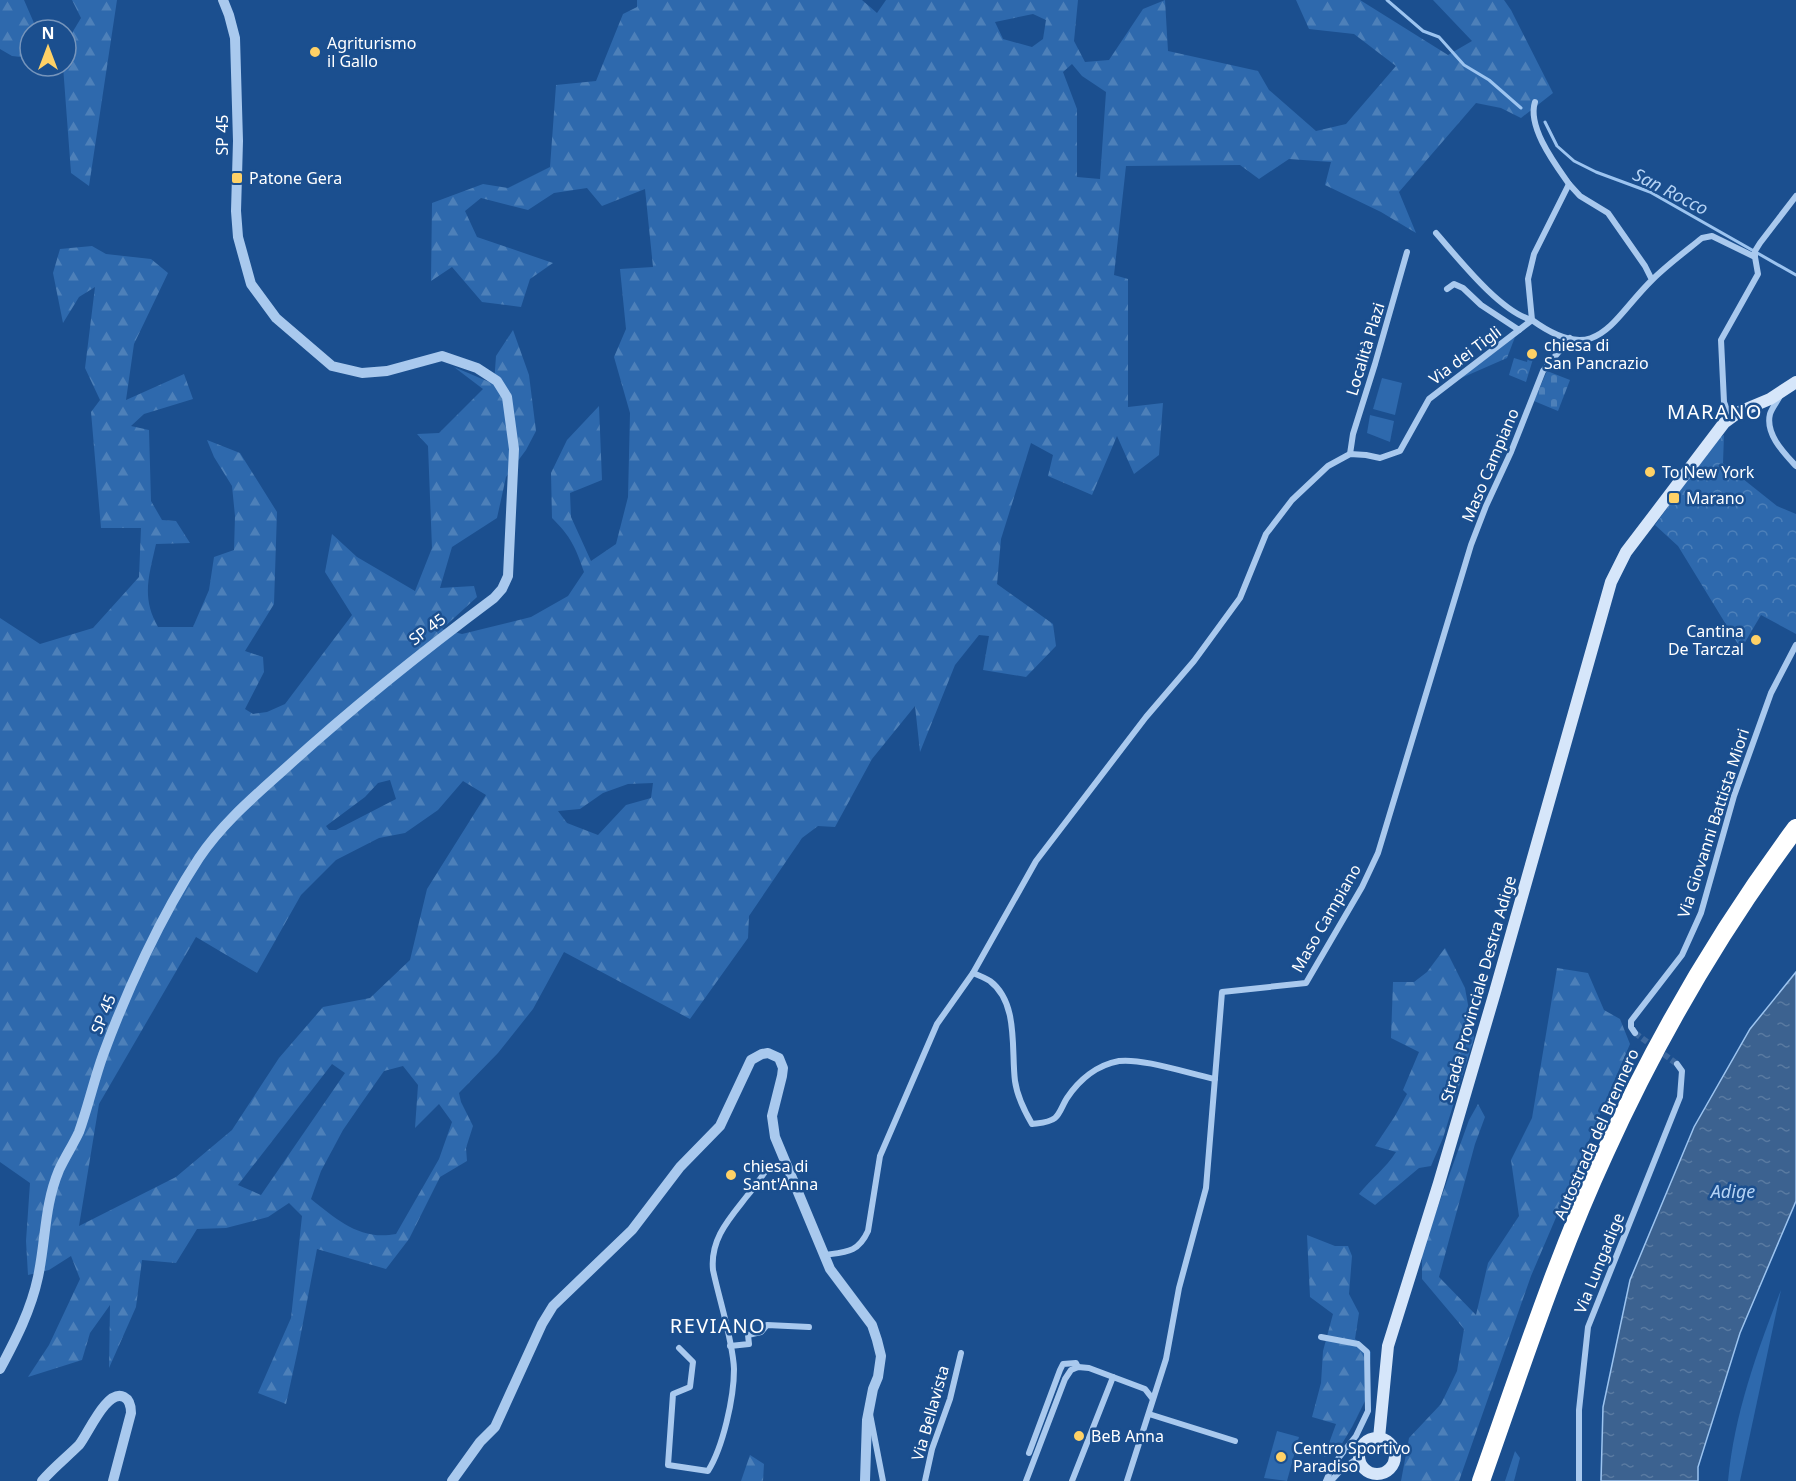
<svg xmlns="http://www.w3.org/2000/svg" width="1796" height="1481" font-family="'Noto Sans',sans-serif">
  <defs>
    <pattern id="forest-firs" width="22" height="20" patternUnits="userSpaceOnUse" patternTransform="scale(1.5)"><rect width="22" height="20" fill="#2e69ad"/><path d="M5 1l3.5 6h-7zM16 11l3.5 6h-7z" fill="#4d80b9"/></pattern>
    <pattern id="cemetery-stones" width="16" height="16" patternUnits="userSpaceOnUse" patternTransform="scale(1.5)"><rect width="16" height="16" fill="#2e69ad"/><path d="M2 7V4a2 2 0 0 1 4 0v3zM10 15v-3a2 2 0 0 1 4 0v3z" fill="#4d80b9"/></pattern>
    <pattern id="park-crowns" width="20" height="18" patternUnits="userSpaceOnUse" patternTransform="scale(1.5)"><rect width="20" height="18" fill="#2e69ad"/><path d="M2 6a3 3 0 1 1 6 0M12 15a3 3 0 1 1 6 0" fill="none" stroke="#4d80b9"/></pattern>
    <pattern id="water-ripples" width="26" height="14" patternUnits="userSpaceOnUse" patternTransform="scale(1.5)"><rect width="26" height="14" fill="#3c6290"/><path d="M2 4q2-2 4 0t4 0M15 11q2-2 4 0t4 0" fill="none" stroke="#597aa1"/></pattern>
  </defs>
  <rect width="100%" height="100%" fill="#1b4f8f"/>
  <g fill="#2e69ad">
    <polygon points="1382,378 1402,383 1395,415 1373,409"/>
    <polygon points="1370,415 1394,421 1390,442 1367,433"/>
    <path d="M1781,1290L1740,1481H1728C1734,1415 1757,1351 1781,1290Z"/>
    <polygon points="1277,1431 1299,1437 1287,1481 1264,1478"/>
    <polygon points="1515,1451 1520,1458 1514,1481 1505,1481"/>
  </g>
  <g fill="url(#forest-firs)" fill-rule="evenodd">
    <polygon points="0,0 24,0 37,30 30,30 30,58 12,56 0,49"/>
    <polygon points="72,0 117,0 89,186 71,173 63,66 66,66 66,43 81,18"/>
    <path d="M637,0H862L877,13L886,0H1078L1074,41L1085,62L1109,60L1143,9L1165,0L1168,51L1258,71L1269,90L1316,131L1346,124L1396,66L1354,34L1309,29L1296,0H1360L1448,55L1472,41L1433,0H1504L1511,10L1553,93L1521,118L1501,108L1476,103L1399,192L1416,233L1381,212L1325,185L1331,162L1289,159L1259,179L1240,165L1126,166L1114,275L1128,279V407L1163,403L1159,455L1134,474L1117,436L1092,495L1048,476L1053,455L1031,443L1001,539L997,584L1053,624L1056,646L1026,677L983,670L989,636L979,635L955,665L920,752L915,706L872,759L835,827L818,826L802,838L749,916L748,938L690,1019L564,952L533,1009L498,1053L459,1093L461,1102L473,1126L466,1148L467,1161L440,1177L409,1239L386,1269L317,1249L298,1349L286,1404L258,1393L291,1318L302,1216L289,1203L268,1217L226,1228L197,1229L176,1263L142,1260L136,1307L109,1368L110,1305L90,1333L82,1360L28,1377L49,1345L80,1279L71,1256L49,1270L28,1275L26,1241L30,1183L0,1162V618L40,644L93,628L139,577L141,528H101L91,412L100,400L85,368L95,287L79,297L63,323L53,273L60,249L92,246L106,254L151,259L168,273L134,344L126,400L184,374L193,399L144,414L131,426L149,430L151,501L162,520L176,521L190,543L156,544C149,576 141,597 158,627H193L209,590L214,557L234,550L235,516L232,486L214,457L207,440L240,453L277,512L274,604L245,651L263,657L264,672L245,709L253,714L267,712L285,704L352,615L325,572L332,534L357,557L415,591L432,548L428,446L417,434L439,433L483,389L454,367L494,384L496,356L513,330L529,375L536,431L526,450L506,477L497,518L452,547L440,588L474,586L477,597L442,629L462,634L531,617L568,596L584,572C575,546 571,537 552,518L551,473L567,440L599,406L602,480L570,493L571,517L591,561L616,544L628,497L630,413L614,357L626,329L620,269L653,267L645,189L602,206L587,188L554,193L528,210L481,198L465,211L477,237L553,263L530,279L521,307L482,302L452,267L431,281L432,203L483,184L508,188L550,167L556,85L596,81L623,14L637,7ZM1033,14L1046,20L1043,39L1032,47L1003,39L995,22ZM1072,64L1082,76L1106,92L1100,179L1077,177V109L1063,72ZM390,780L396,799L336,830H329L326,826L365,797L378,783ZM463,781L486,795L427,889L410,960L370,998L323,1007L279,1058L232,1130L176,1177L79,1226L99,1104L196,937L257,973L301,895L336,860L379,838L405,833L438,810ZM653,783L651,798L626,805L598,835L567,823L558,811L580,809L603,793L628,784ZM332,1064L345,1073L261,1195L238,1185ZM403,1066L418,1085L415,1128L439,1104L452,1122L439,1159L396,1234C361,1241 337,1220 311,1199L321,1171L343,1130L363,1101L384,1071Z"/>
    <path d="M1445,948L1465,988L1474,1038L1443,1138L1431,1166L1419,1168L1375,1205L1359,1194C1371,1179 1386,1168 1396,1152L1375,1146L1395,1116L1407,1094L1403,1090L1419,1052L1391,1038L1393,982H1414L1427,972Z"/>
    <polygon points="1557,968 1588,973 1604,1010 1620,1019 1630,1044 1531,1276 1459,1481 1401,1481 1409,1438 1441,1404 1457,1371 1464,1329 1422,1279 1422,1251 1469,1120 1478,1104 1485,1117 1475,1144 1439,1277 1476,1315 1488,1263 1519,1216 1511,1160 1532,1118"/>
    <polygon points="1307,1235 1335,1246 1348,1246 1352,1256 1349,1294 1359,1313 1355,1339 1371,1352 1367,1397 1352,1427 1337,1452 1324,1457 1336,1424 1312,1417 1321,1383 1323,1351 1333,1314 1310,1297"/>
    <polygon points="750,1455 764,1464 763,1481 741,1481"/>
  </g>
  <polygon fill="url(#cemetery-stones)" points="1547,371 1570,380 1558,411 1534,401"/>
  <g fill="url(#park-crowns)">
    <polygon points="1515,337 1507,358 1459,379"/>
    <polygon points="1528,357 1533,359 1526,382 1509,375 1514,358 1527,362"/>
    <polygon points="1724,435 1723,463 1777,506 1796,514 1796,634 1761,615 1741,649 1678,546 1655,525 1716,439"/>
  </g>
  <polygon fill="url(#water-ripples)" stroke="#9cc4f0" stroke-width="1.5" points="1796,972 1796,1201 1740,1333 1698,1467 1698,1481 1601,1481 1603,1407 1630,1280 1694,1127 1750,1029"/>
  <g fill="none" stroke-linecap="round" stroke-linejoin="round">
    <g stroke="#9cc4f0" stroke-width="3">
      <polyline points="1387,0 1423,31 1439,37 1464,65 1489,80 1521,108"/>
      <polyline points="1545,122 1557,146 1574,161 1596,172 1650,192 1796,275"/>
    </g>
    <polyline stroke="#3d69a0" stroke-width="6" stroke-dasharray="6 3" stroke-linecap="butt" points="1635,1033 1677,1064"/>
    <g stroke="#a9c9ee" stroke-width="6">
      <path d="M1535,102C1527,127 1555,164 1569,184"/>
      <path d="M1436,233C1458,258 1500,312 1532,320"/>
      <polyline points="1755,257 1755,251 1760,243 1796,196"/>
      <path d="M1652,280L1645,266L1608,213L1580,196L1569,184L1534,254L1528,279L1532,320C1598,368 1611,320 1652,280C1667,265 1686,251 1702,238L1712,236L1755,257L1758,274L1721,340L1724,402L1730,417"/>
      <polyline points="1447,289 1454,284 1463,288 1481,305 1519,330 1532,320"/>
      <path d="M1780,396C1777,402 1772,408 1770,414C1765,434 1784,453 1796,466"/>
      <polyline points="1350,454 1353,434 1375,364 1407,252"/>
      <path d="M973,973C978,975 985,978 990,981C1019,1003 1011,1050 1015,1081C1017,1095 1025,1112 1032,1124C1039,1123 1049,1123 1055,1118C1060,1114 1063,1104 1067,1098C1079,1080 1097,1065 1119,1061C1143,1058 1190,1074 1215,1079"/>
      <polyline points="1635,1033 1631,1027 1631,1021 1682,955 1701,913 1734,796 1771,693 1796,645"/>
      <path d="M824,1255C846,1252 858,1253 868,1231L880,1156L937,1024L973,973L1036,861L1146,717L1194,661L1240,598L1266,534L1292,500L1328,466L1350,454L1366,455L1380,458L1400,451L1429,399L1519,330"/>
      <polyline points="1321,1337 1358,1344 1367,1352 1368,1411 1356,1436 1333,1465 1326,1481"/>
      <polyline points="730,1346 749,1344 748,1335 761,1332 767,1325 809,1327"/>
      <path d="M679,1348L693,1362L690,1387L673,1394L668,1465L708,1471C723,1447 734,1398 734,1369C733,1341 719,1299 713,1270C710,1239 729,1219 747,1196C755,1187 762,1176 769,1166H787"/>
      <polyline points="870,1414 883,1481"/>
      <polyline points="1149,1414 1235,1441"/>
      <polyline points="1029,1453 1060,1370 1063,1364 1076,1363 1078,1367"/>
      <polyline points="925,1481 932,1449 950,1399 961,1353"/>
      <polyline points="1026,1481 1065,1379 1071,1370 1078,1367 1089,1368 1145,1389 1152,1398"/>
      <polyline points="1072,1481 1113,1377"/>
      <polyline points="1127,1481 1166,1359 1179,1288 1206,1188 1222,992 1306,983 1362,887 1378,853 1471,545 1486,506 1511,452 1543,371 1570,338"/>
      <polyline points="1331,1481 1341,1470 1358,1458"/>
      <polyline points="1579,1481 1579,1410 1588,1327 1680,1097 1682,1071 1677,1064"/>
    </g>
    <g stroke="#a9c9ee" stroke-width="10">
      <path d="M0,1369C16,1339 31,1310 38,1277C46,1240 44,1206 59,1170C65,1157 73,1145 79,1132C88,1107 94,1080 103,1055C127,990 161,916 199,858C223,822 256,795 288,766C354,706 423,651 494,598L502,589L508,576L514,449L507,397L497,381L477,368L442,356L387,371L362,373L332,366L276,318L251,284L238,237L236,211L238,141L235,38L229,15L223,0"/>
      <path d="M42,1481C53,1468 67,1457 79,1445C88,1434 107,1388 124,1397C130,1400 131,1407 131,1413L113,1481"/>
      <polyline points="452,1481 480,1442 495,1427 542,1324 553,1306 632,1230 680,1167 720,1126 751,1060 762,1054 768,1053 779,1058 783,1068 782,1076 772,1116 775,1137 830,1269 872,1325 877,1340 881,1356 878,1377 873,1389 867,1420 865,1481"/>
    </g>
    <g stroke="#d6e6fa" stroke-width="12">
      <circle cx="1377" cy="1456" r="18"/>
      <polyline points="1379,1438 1388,1346 1439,1183 1495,992 1611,582 1626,552 1724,423 1739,412 1770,399 1796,382"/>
    </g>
    <path stroke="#fff" stroke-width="18" d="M1481,1481C1520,1371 1556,1259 1605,1153C1657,1038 1720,930 1796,828"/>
  </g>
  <g fill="#ffd166" stroke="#1b4f8f" stroke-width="2">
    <circle cx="315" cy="52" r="6"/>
    <rect x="231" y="172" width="12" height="12" rx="3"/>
    <circle cx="1532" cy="354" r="6"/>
    <circle cx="1650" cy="472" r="6"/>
    <rect x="1668" y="492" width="12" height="12" rx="3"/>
    <circle cx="1756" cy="640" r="6"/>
    <circle cx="731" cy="1175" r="6"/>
    <circle cx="1079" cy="1436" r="6"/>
    <circle cx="1281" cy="1457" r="6"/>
  </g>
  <g text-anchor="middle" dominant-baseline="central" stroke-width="5" stroke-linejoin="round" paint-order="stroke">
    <g font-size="16" fill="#fff" stroke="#1b4f8f" text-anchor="start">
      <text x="327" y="43">Agriturismo<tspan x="327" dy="18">il Gallo</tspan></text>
      <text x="249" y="178">Patone Gera</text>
      <text x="1544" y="345">chiesa di<tspan x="1544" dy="18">San Pancrazio</tspan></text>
      <text x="1662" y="472">To New York</text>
      <text x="1686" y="498">Marano</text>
      <text x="1744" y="631" text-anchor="end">Cantina<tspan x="1744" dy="18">De Tarczal</tspan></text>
      <text x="743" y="1166">chiesa di<tspan x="743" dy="18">Sant'Anna</tspan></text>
      <text x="1091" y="1436">BeB Anna</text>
      <text x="1293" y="1448">Centro Sportivo<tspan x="1293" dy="18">Paradiso</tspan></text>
    </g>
    <g font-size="16" fill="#fff" stroke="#1b4f8f">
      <text transform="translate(222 135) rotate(-90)">SP 45</text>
      <text transform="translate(1365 349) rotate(-73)">Località Plazi</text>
      <text transform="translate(1465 355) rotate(-37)">Via dei Tigli</text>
      <text transform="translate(1490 465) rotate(-67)">Maso Campiano</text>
      <text transform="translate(427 629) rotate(-37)">SP 45</text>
      <text transform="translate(1713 823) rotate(-72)">Via Giovanni Battista Miori</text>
      <text transform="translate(1326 918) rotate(-60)">Maso Campiano</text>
      <text transform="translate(1478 989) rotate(-74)">Strada Provinciale Destra Adige</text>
      <text transform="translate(103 1014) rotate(-68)">SP 45</text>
      <text transform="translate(1596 1134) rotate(-66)">Autostrada del Brennero</text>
      <text transform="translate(1599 1263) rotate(-68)">Via Lungadige</text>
      <text transform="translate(930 1413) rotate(-74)">Via Bellavista</text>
    </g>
    <g font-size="18" font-style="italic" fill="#b5d3f5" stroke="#1b4f8f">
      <text transform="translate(1671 191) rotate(27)">San Rocco</text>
      <text x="1733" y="1191">Adige</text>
    </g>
    <g font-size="20" letter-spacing="1.5" fill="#fff" stroke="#1b4f8f">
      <text x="1715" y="411">MARANO</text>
      <text x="718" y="1325">REVIANO</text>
    </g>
  </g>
  <g transform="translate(48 48)"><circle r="28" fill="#1b4f8f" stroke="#7695bc" stroke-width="1.5"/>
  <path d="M0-4.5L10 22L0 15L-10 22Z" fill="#ffd166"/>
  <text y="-9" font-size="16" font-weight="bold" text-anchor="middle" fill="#ffffff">N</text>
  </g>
</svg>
